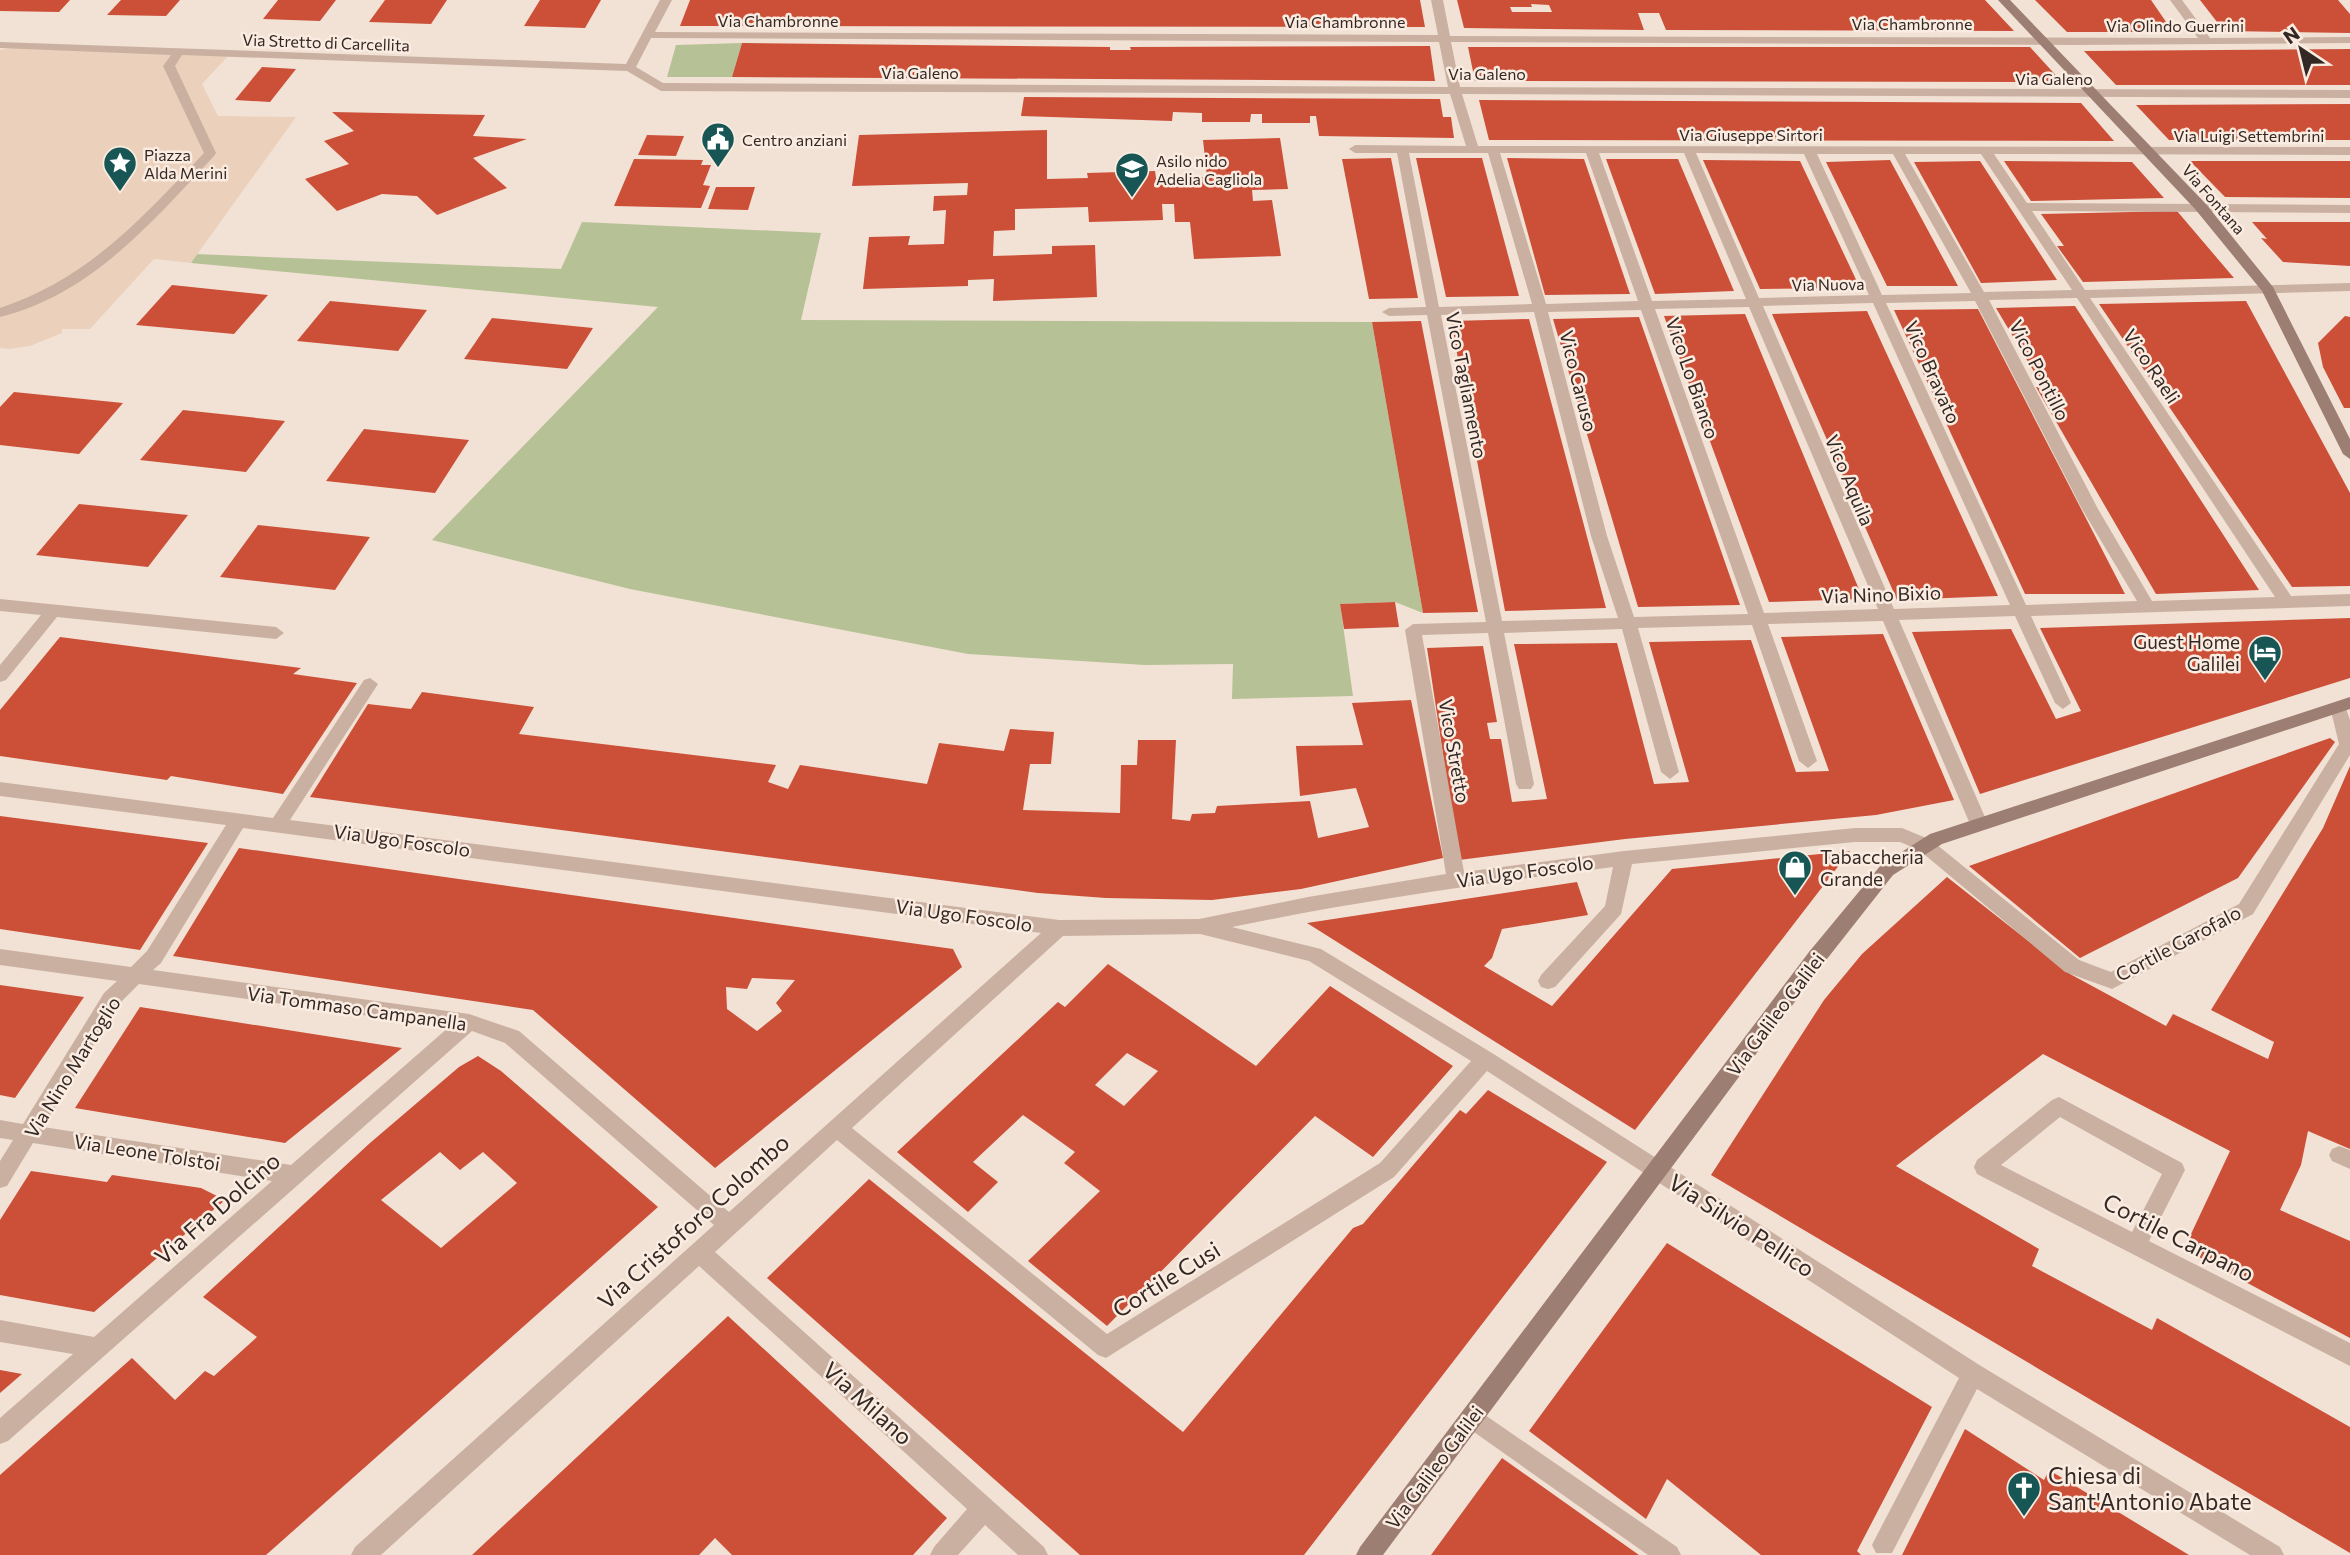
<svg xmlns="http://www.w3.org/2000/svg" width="2350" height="1555" font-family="Commissioner,sans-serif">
  <rect width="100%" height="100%" fill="#f2e2d5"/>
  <g fill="#b6c195">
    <polygon points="742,43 732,77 667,77 676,45"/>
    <polygon points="582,222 821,233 801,320 1372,322 1423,613 1395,602 1340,604 1353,696 1232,699 1233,664 1145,665 968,654 630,589 432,540 658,307 191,263 195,254 561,269"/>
  </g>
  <polygon fill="#ebd1bb" points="21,46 229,55 202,84 218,116 296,117 191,263 154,259 90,329 62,329 62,333 30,346 9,349 0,348 0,50"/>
  <g fill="#cc4f38" fill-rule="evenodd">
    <polygon points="0,0 70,0 59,12 0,11"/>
    <polygon points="121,0 180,0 166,16 107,15"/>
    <polygon points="278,0 336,0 320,21 263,19"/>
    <polygon points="385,0 447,0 431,24 369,22"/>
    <polygon points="540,0 601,0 585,28 524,26"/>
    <polygon points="690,0 1420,0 1425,27 680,26"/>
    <path d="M1457,0H1985L2014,31L1666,30L1659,13H1638L1644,30L1464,28ZM1531,4L1549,5L1552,12H1512L1510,7H1532Z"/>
    <polygon points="2035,0 2151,0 2173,32 2067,32"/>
    <polygon points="2200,0 2338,0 2350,14 2350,33 2224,31"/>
    <polygon points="742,43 1110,47 1110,50 1131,50 1130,47 1430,46 1435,81 732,77"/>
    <polygon points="1468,47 2030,47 2062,82 1475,81"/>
    <polygon points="2350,49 2350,85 2116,85 2084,51"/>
    <polygon points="262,67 296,69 270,102 235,100"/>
    <polygon points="1024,97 1440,99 1443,117 1451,117 1454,138 1319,136 1316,116 1310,116 1310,123 1262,123 1262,114 1251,114 1250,122 1202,122 1202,113 1173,112 1172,121 1021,116"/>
    <polygon points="1479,100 2081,103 2114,141 1489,140"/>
    <polygon points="2350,104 2350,140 2169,140 2136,105"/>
    <polygon points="332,112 485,115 473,136 527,139 473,158 507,188 437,215 417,196 382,194 337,211 305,179 349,164 324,141 354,131"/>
    <polygon points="1047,130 1047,179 1088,178 1087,173 1155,171 1156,178 1207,177 1203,140 1280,138 1288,189 1252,190 1253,201 1272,200 1281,256 1194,259 1190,222 1175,222 1174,204 1162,204 1163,220 1089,222 1088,207 1015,209 1015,230 994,231 993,256 1052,254 1052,246 1095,245 1097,297 993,301 994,279 968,280 968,286 863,289 869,237 910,236 908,245 944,244 946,210 933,211 934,196 967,195 968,183 852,186 859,135"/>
    <polygon points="647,135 684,136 676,156 638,155"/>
    <polygon points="1391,158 1418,298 1369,299 1342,159"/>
    <polygon points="1416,158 1482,158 1519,296 1446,297"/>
    <polygon points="1507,158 1584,159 1630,294 1545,295"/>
    <polygon points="634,159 703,160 701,165 711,165 703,185 710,186 701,208 614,206"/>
    <polygon points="1606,159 1678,159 1734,291 1655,294"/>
    <polygon points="1703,160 1800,161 1860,288 1760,289"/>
    <polygon points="1890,160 1958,286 1887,286 1826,162"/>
    <polygon points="1980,161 2057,280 1981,283 1914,162"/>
    <polygon points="2004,161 2132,162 2164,198 2031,201"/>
    <polygon points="2190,161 2350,161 2350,198 2225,197"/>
    <polygon points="716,187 755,187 748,210 708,209"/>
    <polygon points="2177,211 2234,278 2083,282 2057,246 2064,246 2041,214"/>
    <polygon points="2252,222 2350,222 2350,266 2283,262 2261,238 2267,239"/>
    <polygon points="172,285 268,295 234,334 136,325"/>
    <polygon points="330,301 427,310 398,351 297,341"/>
    <polygon points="2246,301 2350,493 2350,586 2292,587 2099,304"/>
    <polygon points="2075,306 2259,590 2156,594 2036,387 2043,387 1996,308"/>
    <polygon points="1978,309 2125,594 2025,594 1894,310"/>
    <polygon points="1867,311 1998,596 1897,600 1772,314"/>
    <polygon points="1745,314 1863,599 1769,602 1664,316"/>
    <polygon points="2345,316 2350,317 2350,408 2344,408 2323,367 2318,343"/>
    <polygon points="1639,317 1740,605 1638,607 1553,319"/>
    <polygon points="492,318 593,328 567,369 464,359"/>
    <polygon points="1529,319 1606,608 1505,611 1451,321"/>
    <polygon points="1421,321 1478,612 1423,613 1372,322"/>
    <polygon points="14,392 123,403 79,454 0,445 0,407"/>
    <polygon points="183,410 285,421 246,472 140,460"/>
    <polygon points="364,429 469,440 435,493 326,481"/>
    <polygon points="79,504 188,515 148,567 36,555"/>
    <polygon points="258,525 370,537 335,590 220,577"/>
    <polygon points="1395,602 1399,627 1344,629 1340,604"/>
    <polygon points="2350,618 2350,678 1980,794 1912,632 2011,629 2056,719 2081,711 2040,628"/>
    <polygon points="1883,634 1954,800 1876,815 1625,839 1459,860 1427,648 1483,646 1497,722 1487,723 1490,739 1501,739 1512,802 1547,799 1514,644 1617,643 1654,784 1689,782 1649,642 1751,640 1796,772 1829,771 1781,637"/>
    <polygon points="60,637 301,668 293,674 357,683 283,794 171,776 167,780 0,756 0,710"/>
    <polygon points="422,692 534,707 519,734 776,765 768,782 788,789 800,765 927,784 939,743 1004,751 1010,729 1054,732 1051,764 1030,764 1023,810 1120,813 1121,765 1137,765 1138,740 1176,740 1172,819 1190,821 1192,814 1215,813 1217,806 1310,801 1318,838 1369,827 1356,788 1300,796 1296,746 1363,745 1352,703 1411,700 1443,858 1301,889 1212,900 1106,898 1038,893 310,797 368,704 411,709"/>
    <polygon points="2330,738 2335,742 2238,878 2080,958 1969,866"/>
    <polygon points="2350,766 2350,1149 2308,1131 2301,1165 2280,1210 2350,1241 2350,1338 2184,1249 2230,1151 2043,1054 1896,1166 2039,1249 2032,1266 2152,1330 2157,1318 2350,1427 2350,1553 1711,1175 1824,1000 1862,954 1947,877 2070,974 2166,1026 2173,1014 2268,1059 2274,1042 2211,1010 2323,828"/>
    <polygon points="0,816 208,843 140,950 0,929"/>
    <path d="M239,848L953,949L962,967L715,1168L533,1010L173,956ZM752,978L795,980L776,1003L782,1011L757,1031L727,1009L726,987L747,989Z"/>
    <polygon points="1850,851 1635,1130 1307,923 1577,882 1588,915 1502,929 1492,958 1484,966 1552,1006 1672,869"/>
    <path d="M1108,964L1256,1066L1330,986L1453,1066L1373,1157L1315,1116L1107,1326L1028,1261L1100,1191L1064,1163L1075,1152L1023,1115L973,1162L998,1182L968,1212L897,1152L1058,1002L1065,1007ZM1127,1053L1158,1071L1124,1106L1095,1085Z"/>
    <polygon points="0,985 84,997 15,1098 0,1095"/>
    <polygon points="140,1007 402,1048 285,1143 75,1108"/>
    <path d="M478,1056L501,1071L658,1207L266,1555H0V1475L132,1358L175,1400L205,1371L214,1376L257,1337L203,1297L370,1143L459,1067ZM440,1152L460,1170L483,1152L517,1183L441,1248L381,1200Z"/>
    <polygon points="1488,1090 1607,1162 1304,1555 1080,1555 767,1278 869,1179 1183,1432 1353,1228 1363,1224 1460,1110 1466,1114"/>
    <polygon points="31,1171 107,1182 112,1175 201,1188 225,1200 94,1312 0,1295 0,1220"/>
    <polygon points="1667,1243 1932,1407 1857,1551 1861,1555 1761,1555 1667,1479 1646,1519 1529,1431"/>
    <polygon points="728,1316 947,1518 913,1555 732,1555 715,1538 699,1555 472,1555"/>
    <polygon points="0,1370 22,1374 0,1393"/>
    <polygon points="1965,1429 2044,1480 2049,1470 2189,1555 1902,1555"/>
    <polygon points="1502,1458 1639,1555 1431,1555"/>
  </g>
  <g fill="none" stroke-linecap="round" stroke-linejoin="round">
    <g fill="#cab0a1" fill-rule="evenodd">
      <path d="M660,0H672L655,32L1438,35L1431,0H1443L1450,36L2198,38L2170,0H2182L2210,38L2350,37V43L2074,45L1451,42L1460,87L2350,90V98L1462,94L1478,146L2350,147V155L1994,154L2027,203L2350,205V213L2032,211L2085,290L2350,283V291L2090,298L2291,596L2350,594V606L2031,616L2071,703L2063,709L2055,703L2015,616L1899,620L1988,824L1985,829H1973L1970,824L1883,621L1768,624L1817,761L1808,768L1799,761L1752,625L1638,628L1679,772L1670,779L1661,772L1622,629L1504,633L1534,784L1531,789H1519L1516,784L1488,633L1422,635L1464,872L1624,851L1855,828H1902L1931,840L2079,960L2111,972L2239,904L2339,744L2330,707L2332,703H2344L2350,720V755L2253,914L2112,989L2065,972L1919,850L1900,842H1855L1632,864L1621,914L1555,987L1548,989L1541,987L1538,981L1541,975L1605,906L1613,867C1486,883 1358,901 1232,927L1321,949L1492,1053L1981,1366L2280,1547L2284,1555H2250L1977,1389L1892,1553H1876L1872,1545L1876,1537L1959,1378L1487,1071L1394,1177L1106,1358L1098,1355L837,1140L715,1252L1044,1547L1048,1555H1018L985,1525L958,1555H930L934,1547L967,1509L699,1266L381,1555H351L355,1547L714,1225L505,1043L472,1031L8,1441L0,1444V1418L73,1354L0,1342V1320L94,1337L272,1181L33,1143L7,1186L0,1188V1161L13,1140L0,1138V1120L23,1124L104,993L117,981L0,965V949L131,967L147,951L226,825L0,796V782L273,818L364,680L370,678L378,684L290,820L1059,920L1199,919L1308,897L1446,874L1405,630L1413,624L1486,622L1427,315L1389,316L1382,312L1389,308L1426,307L1397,153H1355L1349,149L1355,145L1466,146L1450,94L661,91L627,71L182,55L175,66L216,153L214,156C152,222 92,294 0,317V308C89,278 141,219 204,153L163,66L171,55L0,48V42L626,64ZM651,38L1439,42L1448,87L663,83L636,67ZM1409,153H1488L1532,304L1439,307ZM1500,153H1586L1638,301L1546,304ZM1599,153H1684L1746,299L1652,301ZM1696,153L1804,154L1869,295L1759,298ZM1817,154H1893L1971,293L1882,295ZM1905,154H1981L2072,290L1984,292ZM2077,298L2275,597L2152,601L2098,509L1989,300ZM1975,301L2082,509L2137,601L2026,605L1886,303ZM1873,303L2010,605L1894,609L1763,306ZM1749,307L1878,609L1764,613L1655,309ZM1641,310L1748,614L1634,617L1607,536L1548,312ZM1534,312L1591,536L1618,618L1502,621L1441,315ZM243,828L1041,933L729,1212L519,1031L469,1014L153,970L161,963ZM1200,934L1309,961L1471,1061L1380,1163L1107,1334L852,1128L1063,936ZM139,984L449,1027L291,1165L43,1127L118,1005Z"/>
      <polygon points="0,599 276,627 284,633 276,639 57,617 6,680 0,682 0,665 41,615 0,611"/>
      <path d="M2059,1097L2182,1163L2185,1170L2149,1241L2350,1343V1366L1977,1174L1974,1167L1977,1160L2052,1100ZM2060,1117L2162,1174L2132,1232L2001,1165Z"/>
      <polygon points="2339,1146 2350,1150 2350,1169 2332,1161 2329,1155 2332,1149"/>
      <polygon points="1472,1406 1677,1547 1681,1555 1648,1555 1464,1425 1461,1417 1464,1409"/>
    </g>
    <g fill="#9d7e72" fill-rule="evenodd">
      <polygon points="1998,0 2010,0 2205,203 2273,287 2350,439 2350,459 2343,454 2262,291 2195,209"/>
      <polygon points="2350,697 2350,709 1942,844 1893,875 1823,964 1383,1555 1356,1555 1360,1547 1809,952 1881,865 1930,834"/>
    </g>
  </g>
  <defs>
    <g id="civic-pin" transform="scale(1.75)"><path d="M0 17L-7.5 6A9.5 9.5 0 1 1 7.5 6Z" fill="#185655" stroke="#faece1"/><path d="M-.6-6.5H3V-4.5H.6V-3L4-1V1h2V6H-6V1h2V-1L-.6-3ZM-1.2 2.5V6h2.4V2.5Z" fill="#fff"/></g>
    <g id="sight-pin" transform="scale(1.75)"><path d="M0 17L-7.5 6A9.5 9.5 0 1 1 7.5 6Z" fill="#185655" stroke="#faece1"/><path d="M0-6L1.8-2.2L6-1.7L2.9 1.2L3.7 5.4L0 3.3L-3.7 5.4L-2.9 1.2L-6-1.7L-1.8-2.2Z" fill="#fff"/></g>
    <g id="school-pin" transform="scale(1.75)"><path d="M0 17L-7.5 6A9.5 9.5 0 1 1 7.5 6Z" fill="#185655" stroke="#faece1"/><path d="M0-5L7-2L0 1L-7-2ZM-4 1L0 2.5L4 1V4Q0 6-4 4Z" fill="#fff"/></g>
    <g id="hotel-pin" transform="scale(1.75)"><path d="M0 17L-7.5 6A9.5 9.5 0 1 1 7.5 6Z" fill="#185655" stroke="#faece1"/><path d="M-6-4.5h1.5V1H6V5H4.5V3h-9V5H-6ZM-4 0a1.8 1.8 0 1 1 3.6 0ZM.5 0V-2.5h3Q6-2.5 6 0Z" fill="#fff"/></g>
    <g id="shop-pin" transform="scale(1.75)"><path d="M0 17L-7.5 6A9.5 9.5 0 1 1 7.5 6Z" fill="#185655" stroke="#faece1"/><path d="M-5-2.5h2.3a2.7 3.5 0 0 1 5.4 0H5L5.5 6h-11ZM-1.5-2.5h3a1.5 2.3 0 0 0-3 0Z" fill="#fff"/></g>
    <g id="church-pin" transform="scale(1.75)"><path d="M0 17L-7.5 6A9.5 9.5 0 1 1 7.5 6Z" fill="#185655" stroke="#faece1"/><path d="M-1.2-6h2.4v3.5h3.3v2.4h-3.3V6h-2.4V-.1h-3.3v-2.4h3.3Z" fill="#fff"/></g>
  </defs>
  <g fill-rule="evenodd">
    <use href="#civic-pin" x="718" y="139"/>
    <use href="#sight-pin" x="120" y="163"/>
    <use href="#school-pin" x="1132" y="169"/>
    <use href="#hotel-pin" x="2265" y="652"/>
    <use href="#shop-pin" x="1795" y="867"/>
    <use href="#church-pin" x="2024" y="1488"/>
  </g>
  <g text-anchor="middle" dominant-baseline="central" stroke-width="5" stroke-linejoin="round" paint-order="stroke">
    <g font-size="16" fill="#342824" stroke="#faece1">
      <text x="778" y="20">Via Chambronne</text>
      <text x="1345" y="21">Via Chambronne</text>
      <text x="1912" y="23">Via Chambronne</text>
      <text x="2175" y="25">Via Olindo Guerrini</text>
      <text transform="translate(326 42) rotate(2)">Via Stretto di Carcellita</text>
      <text x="920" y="72">Via Galeno</text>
      <text x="1487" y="73">Via Galeno</text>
      <text x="2054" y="78">Via Galeno</text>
      <text x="1751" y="134">Via Giuseppe Sirtori</text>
      <text x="2249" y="135">Via Luigi Settembrini</text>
      <text transform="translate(2214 199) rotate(49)">Via Fontana</text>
      <text transform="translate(1828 284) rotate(-1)">Via Nuova</text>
    </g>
    <g font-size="16" fill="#342824" stroke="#faece1" text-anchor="start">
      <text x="742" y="139">Centro anziani</text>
      <text x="144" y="154">Piazza<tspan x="144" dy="18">Alda Merini</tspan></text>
      <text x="1156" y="160">Asilo nido<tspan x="1156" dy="18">Adelia Cagliola</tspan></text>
    </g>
    <g font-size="19" fill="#342824" stroke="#faece1">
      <text transform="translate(2152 366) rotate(56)">Vico Raeli</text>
      <text transform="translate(2040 370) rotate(63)">Vico Pontillo</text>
      <text transform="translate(1933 372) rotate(66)">Vico Bravato</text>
      <text transform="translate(1693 378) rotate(71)">Vico Lo Bianco</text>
      <text transform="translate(1579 381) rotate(76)">Vico Caruso</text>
      <text transform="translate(1467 385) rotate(79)">Vico Tagliamento</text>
      <text transform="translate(1850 480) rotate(67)">Vico Aquila</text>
      <text transform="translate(1881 594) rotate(-2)">Via Nino Bixio</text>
      <text transform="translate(1455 751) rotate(80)">Vico Stretto</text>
      <text transform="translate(402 840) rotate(8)">Via Ugo Foscolo</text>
      <text transform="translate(1525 871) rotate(-8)">Via Ugo Foscolo</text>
      <text transform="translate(964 915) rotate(8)">Via Ugo Foscolo</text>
      <text transform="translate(2178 943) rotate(-28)">Cortile Garofalo</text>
      <text transform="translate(357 1008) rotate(8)">Via Tommaso Campanella</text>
      <text transform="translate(1775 1014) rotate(-53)">Via Galileo Galilei</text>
      <text transform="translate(72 1067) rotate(-58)">Via Nino Martoglio</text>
      <text transform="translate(147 1152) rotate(9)">Via Leone Tolstoi</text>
      <text transform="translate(1434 1467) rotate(-53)">Via Galileo Galilei</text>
    </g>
    <g font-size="19" fill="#342824" stroke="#faece1" text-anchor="end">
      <text x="2240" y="641">Guest Home<tspan x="2240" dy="22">Galilei</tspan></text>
      <text x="1820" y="856" text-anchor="start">Tabaccheria<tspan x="1820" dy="22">Grande</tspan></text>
    </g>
    <g font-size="23" fill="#342824" stroke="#faece1">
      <text transform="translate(217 1208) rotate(-41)">Via Fra Dolcino</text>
      <text transform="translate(693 1221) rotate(-42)">Via Cristoforo Colombo</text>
      <text transform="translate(1742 1225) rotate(33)">Via Silvio Pellico</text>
      <text transform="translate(2179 1237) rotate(27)">Cortile Carpano</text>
      <text transform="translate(1166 1279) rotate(-32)">Cortile Cusi</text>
      <text transform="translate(868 1403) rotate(42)">Via Milano</text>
    </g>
    <g font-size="23" fill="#342824" stroke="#faece1" text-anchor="start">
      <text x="2048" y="1475">Chiesa di<tspan x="2048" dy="26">Sant'Antonio Abate</tspan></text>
    </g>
  </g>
  <g transform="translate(2301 49) rotate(325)" stroke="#faece1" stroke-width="5" paint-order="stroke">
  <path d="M0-5L12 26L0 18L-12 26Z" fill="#342824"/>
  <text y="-10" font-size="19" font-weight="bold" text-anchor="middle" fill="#342824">N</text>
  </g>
</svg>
